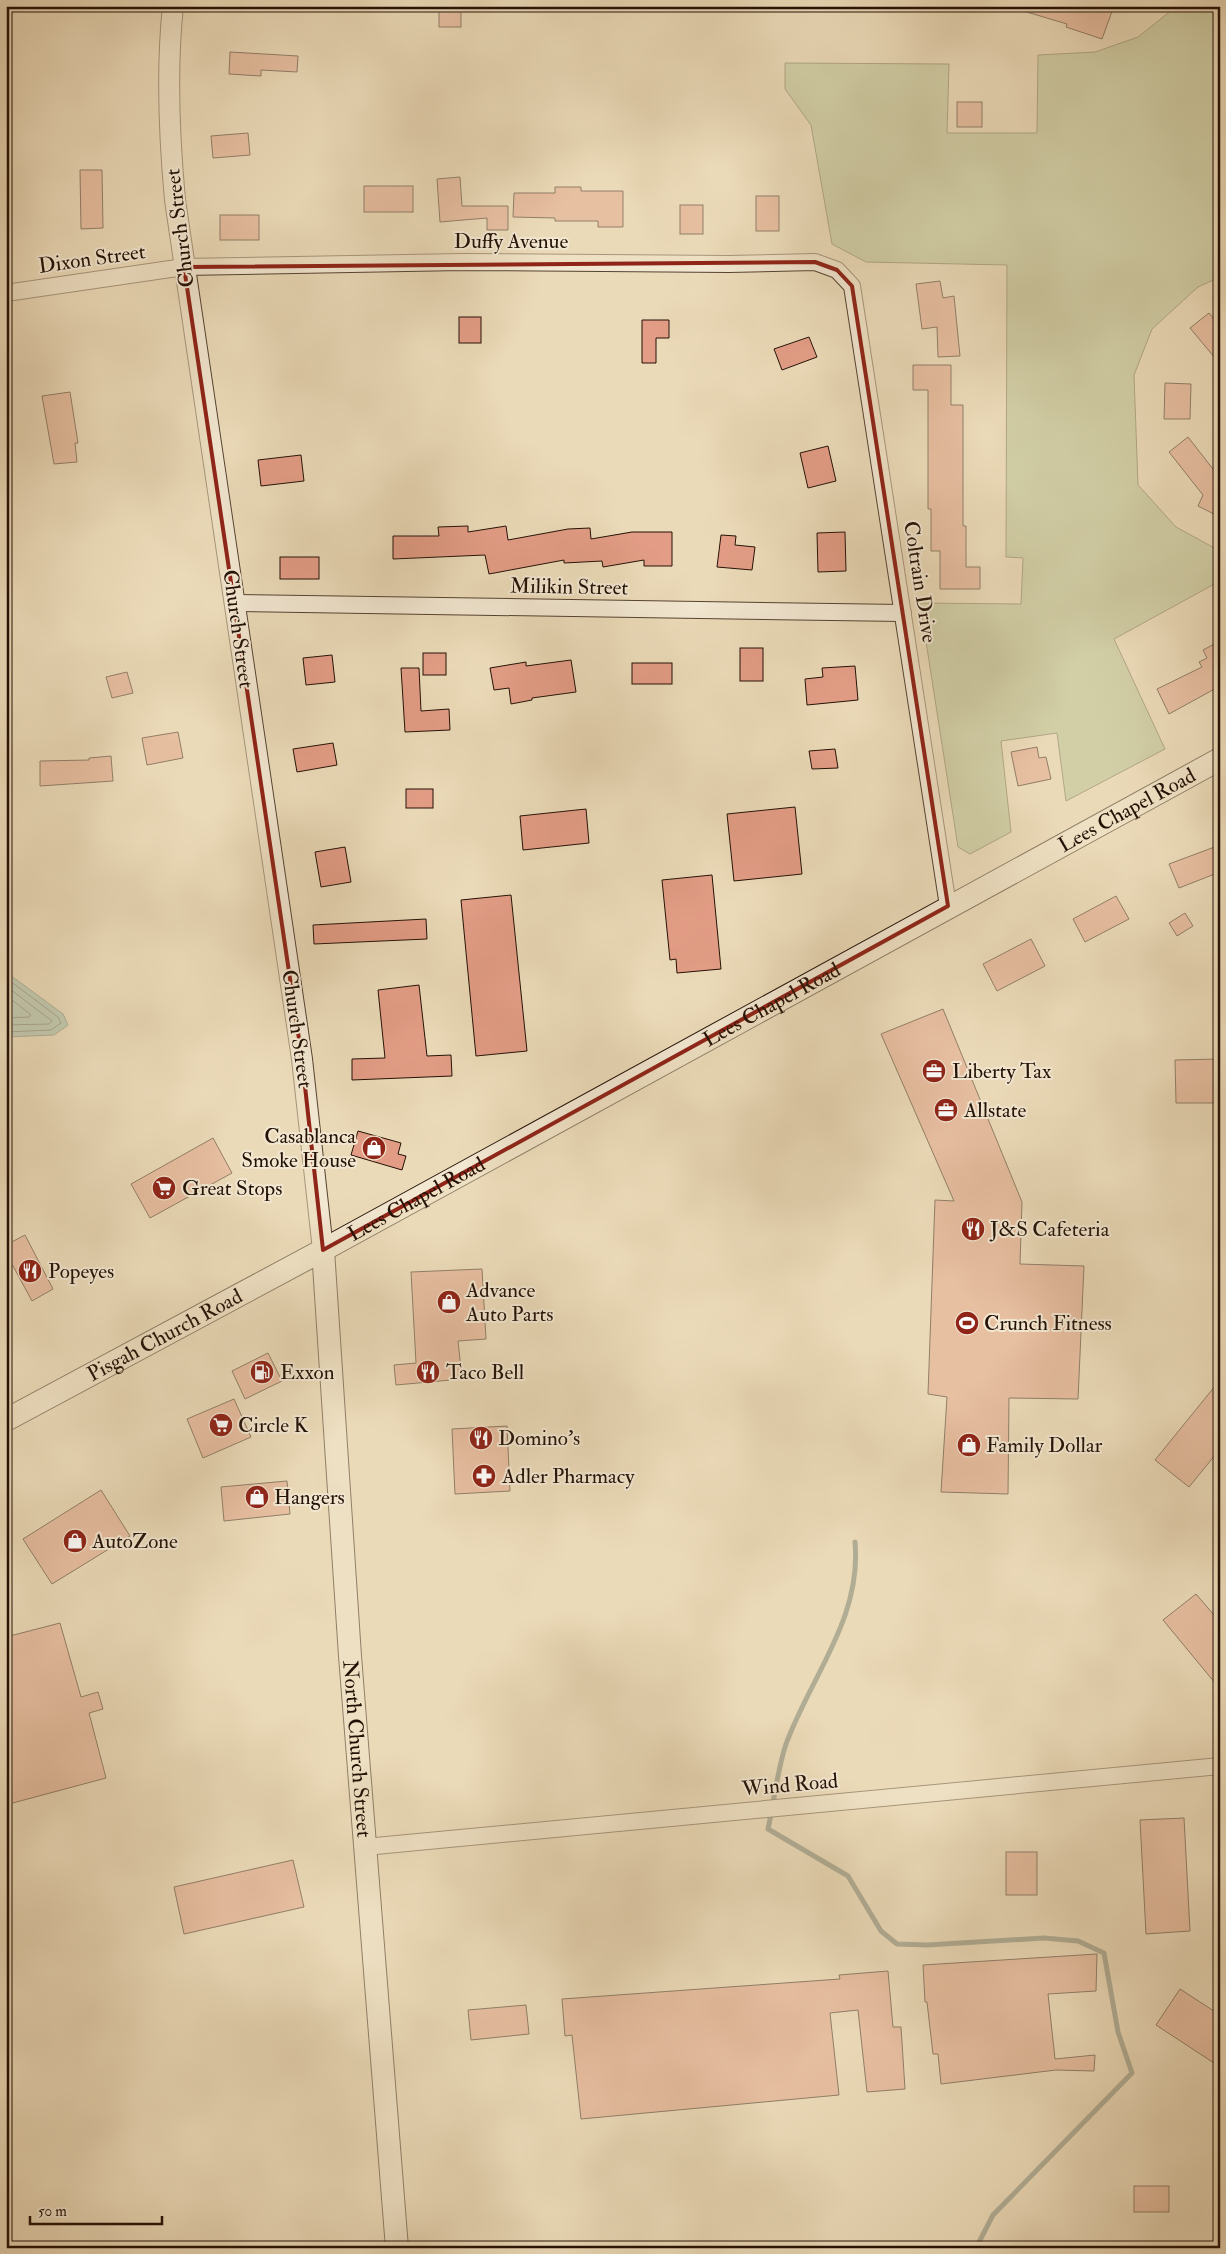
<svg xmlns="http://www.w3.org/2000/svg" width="1226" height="2254" font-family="'IM FELL Double Pica',serif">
  <rect width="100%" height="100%" fill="#ebdab8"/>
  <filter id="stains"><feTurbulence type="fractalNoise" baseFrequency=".004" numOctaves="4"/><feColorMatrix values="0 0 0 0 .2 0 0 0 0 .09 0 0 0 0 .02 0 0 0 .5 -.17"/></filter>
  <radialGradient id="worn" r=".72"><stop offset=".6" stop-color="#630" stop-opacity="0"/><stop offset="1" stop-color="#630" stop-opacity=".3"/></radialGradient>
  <polygon fill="#b3c092" stroke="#6c684c" points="1177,6 1220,6 1220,277 1198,287 1152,329 1134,375 1138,485 1176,527 1220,551 1220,581 1114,639 1165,749 1066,801 1057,733 1001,741 1011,832 970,854 958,847 920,603 1021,604 1023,558 1006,557 1007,265 866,262 832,244 811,125 785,89 785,63 949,64 947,133 1037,133 1038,55 1095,52 1138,37"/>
  <polygon fill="#98bbad" stroke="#6a776a" points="6,972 63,1014 68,1025 54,1035 6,1037"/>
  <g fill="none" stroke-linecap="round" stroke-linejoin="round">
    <g stroke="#5e665a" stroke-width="1">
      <polyline points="6,978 58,1017 61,1023 51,1030 6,1032"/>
      <polyline points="6,986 52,1021 49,1024 6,1025"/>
      <polyline points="6,995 31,1015 29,1017 6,1018"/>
    </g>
    <path stroke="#6a776a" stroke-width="5" d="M855,1542C862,1618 811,1676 786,1744C777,1771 774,1802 768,1829L848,1876L881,1931L897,1944L927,1945L1044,1938L1078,1941L1104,1953L1118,2032L1132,2073L993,2215L976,2248"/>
  </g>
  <g fill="#e39d86" stroke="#241106">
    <rect x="439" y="6" width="22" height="21"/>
    <polygon points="1020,6 1114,6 1102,39 1066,27 1067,24 1020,10"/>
    <polygon points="230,52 298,56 297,72 261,70 261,76 229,74"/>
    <rect x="957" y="102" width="25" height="25"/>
    <polygon points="248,133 250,155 213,158 211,136"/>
    <polygon points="80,170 102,170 103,228 81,229"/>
    <polygon points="460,177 462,206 508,206 508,230 487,230 487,218 440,222 437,179"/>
    <rect x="364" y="186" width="49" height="26"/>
    <polygon points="555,187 581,187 581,191 623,191 623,227 598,227 598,221 555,221 555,218 513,217 514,193 555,193"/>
    <rect x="756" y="196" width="23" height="35"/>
    <rect x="680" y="205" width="23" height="29"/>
    <rect x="220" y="215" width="39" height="25"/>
    <polygon points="940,281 943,298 954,296 960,356 938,357 937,327 922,329 916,284"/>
    <polygon points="1209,313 1220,326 1220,364 1190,328"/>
    <rect x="459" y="317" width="22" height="26"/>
    <polygon points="642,320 669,320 669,338 656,338 656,363 642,363"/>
    <polygon points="809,337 817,357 782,370 774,349"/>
    <polygon points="913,365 951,365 951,405 963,405 963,526 966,526 966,567 980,567 980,589 940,589 940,551 931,551 931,509 928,509 928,390 913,390"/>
    <polygon points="1165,383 1191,384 1190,419 1164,419"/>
    <polygon points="70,392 78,443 75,443 77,462 54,464 42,396"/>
    <polygon points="1188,437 1213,469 1220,473 1220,517 1198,506 1203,495 1169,452"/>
    <polygon points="828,446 836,481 808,488 800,453"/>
    <polygon points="301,455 304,481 261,486 258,460"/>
    <polygon points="468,526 468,532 506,526 508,540 568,529 590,528 591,539 632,532 672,532 672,566 644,566 644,560 603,567 602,561 564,563 564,560 489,574 485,555 393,559 393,536 439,536 438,527"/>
    <polygon points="845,532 846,571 818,572 817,533"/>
    <polygon points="721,535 736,536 735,545 755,547 752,570 717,567"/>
    <rect x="280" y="557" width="39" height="22"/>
    <polygon points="1220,641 1220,686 1169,714 1157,689 1202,667 1199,662 1207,658 1203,650"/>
    <rect x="740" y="648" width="23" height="33"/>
    <rect x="423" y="653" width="23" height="22"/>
    <polygon points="332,655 335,682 306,685 303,658"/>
    <polygon points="571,660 576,692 532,698 532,700 511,704 509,688 494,690 490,668 526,662 526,666"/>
    <rect x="632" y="663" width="40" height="21"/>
    <polygon points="855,666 858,700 807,705 805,679 823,677 822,668"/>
    <polygon points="401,668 419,668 421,711 449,709 450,730 405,732"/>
    <polygon points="127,672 133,693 112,698 106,677"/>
    <polygon points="178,732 183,758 147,765 142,738"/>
    <polygon points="333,743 337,765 297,772 293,749"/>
    <polygon points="1037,747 1039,758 1046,757 1051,779 1018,786 1011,752"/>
    <polygon points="835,749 838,768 812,769 809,751"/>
    <polygon points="111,756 113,781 40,786 40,761 89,760 89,758"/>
    <rect x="406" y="789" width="27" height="19"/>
    <polygon points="795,807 802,874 734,881 727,814"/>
    <polygon points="586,809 589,843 523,850 520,816"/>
    <polygon points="1220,845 1220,872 1179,888 1169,864"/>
    <polygon points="345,847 351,882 321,887 315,852"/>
    <polygon points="712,875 721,969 677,973 676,959 670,960 662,880"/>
    <polygon points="511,895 527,1051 476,1056 461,900"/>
    <polygon points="1116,896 1129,919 1085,942 1073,919"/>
    <polygon points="1185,913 1193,926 1177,936 1169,923"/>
    <polygon points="426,919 427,939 314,944 313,925"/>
    <polygon points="1031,939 1045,966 997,991 983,964"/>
    <polygon points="419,985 427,1056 451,1055 452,1076 352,1080 352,1059 385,1058 378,990"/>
    <polygon points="943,1009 1022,1202 1020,1264 1084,1266 1078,1399 1009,1398 1008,1494 941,1492 947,1397 928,1394 935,1200 954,1201 881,1034"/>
    <polygon points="1220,1059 1220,1103 1176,1103 1175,1060"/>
    <polygon points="358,1131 401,1143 398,1154 406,1156 402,1170 351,1155"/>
    <polygon points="213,1138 232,1173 150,1218 131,1184"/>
    <polygon points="25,1235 53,1289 32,1301 6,1253 6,1245"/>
    <polygon points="482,1269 486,1339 458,1341 462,1379 396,1385 394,1365 416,1363 411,1272"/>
    <polygon points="268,1353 282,1381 245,1399 232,1371"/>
    <polygon points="1220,1380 1220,1449 1189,1487 1155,1460"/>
    <polygon points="234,1399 251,1437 203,1458 187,1419"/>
    <polygon points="507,1426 510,1491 455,1494 452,1429"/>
    <polygon points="287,1481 290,1514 224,1521 221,1487"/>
    <polygon points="101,1490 130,1536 52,1584 23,1539"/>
    <polygon points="1196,1594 1220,1622 1220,1689 1163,1620"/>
    <polygon points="60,1623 81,1697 98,1692 103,1709 89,1713 106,1778 9,1804 6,1792 6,1637"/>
    <polygon points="1184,1818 1190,1931 1146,1934 1140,1820"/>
    <rect x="1006" y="1852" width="31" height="43"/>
    <polygon points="293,1860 304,1907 184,1934 174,1887"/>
    <polygon points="1097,1954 1096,1991 1048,1994 1055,2059 1095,2055 1094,2071 1056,2070 941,2084 938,2054 933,2054 927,2002 925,2002 923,1965"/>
    <polygon points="888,1971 893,2027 901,2027 905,2089 867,2092 858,2010 830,2013 839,2095 581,2119 572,2035 565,2036 562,1999 840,1979 839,1975"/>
    <polygon points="1180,1989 1220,2015 1220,2067 1156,2025"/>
    <polygon points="526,2005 529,2034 471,2040 468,2010"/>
    <rect x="1134" y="2186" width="35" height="26"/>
  </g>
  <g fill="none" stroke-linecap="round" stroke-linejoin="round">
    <g stroke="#564332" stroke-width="18">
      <g id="minor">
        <polyline points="6,293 184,267 462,262 729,264 815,262 837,270 852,286 948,906"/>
        <polyline points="234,603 903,613"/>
        <polyline points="365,1847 1220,1766"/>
      </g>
    </g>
    <g stroke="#564332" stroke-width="22">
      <path id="tertiary" d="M173,6C166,71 169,135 175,200L302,1059L323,1250"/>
    </g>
    <g stroke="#241106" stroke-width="24">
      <g id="secondary">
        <path id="s1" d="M323,1250L350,1656L397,2248"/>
        <path id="s2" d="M6,1420L323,1250L1220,759"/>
      </g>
    </g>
    <use href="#minor" stroke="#f2e7d1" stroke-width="16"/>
    <use href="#tertiary" stroke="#f2e7d1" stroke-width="20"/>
    <use href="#secondary" stroke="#f2e7d1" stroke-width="22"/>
  </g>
  <path d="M0 0H1226V2254H0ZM815,262L837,270L852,286L948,906L323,1250L302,1059L184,267Z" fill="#ebdab8" fill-opacity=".55" fill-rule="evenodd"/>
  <path fill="none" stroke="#8f2418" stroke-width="4" stroke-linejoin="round" d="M815,262L837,270L852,286L948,906L323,1250L302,1059L184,267Z"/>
  <defs>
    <g id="office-disc" transform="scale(1.25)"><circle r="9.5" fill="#8f2418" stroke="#f2e7d1"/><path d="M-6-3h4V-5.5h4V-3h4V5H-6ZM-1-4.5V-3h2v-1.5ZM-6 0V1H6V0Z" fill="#fff"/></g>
    <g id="shop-disc" transform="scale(1.25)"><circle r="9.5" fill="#8f2418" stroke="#f2e7d1"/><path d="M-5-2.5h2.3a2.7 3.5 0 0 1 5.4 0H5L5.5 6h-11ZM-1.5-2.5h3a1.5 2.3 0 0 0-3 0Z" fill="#fff"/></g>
    <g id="supermarket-disc" transform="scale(1.25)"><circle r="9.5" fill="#8f2418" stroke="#f2e7d1"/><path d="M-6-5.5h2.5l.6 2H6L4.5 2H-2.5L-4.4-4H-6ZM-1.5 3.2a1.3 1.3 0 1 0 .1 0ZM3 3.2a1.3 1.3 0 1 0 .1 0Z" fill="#fff"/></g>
    <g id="restaurant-disc" transform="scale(1.25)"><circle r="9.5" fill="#8f2418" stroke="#f2e7d1"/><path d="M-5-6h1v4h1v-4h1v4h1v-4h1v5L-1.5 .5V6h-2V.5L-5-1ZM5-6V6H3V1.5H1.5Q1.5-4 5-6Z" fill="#fff"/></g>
    <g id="stadium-disc" transform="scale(1.25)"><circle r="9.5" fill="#8f2418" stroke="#f2e7d1"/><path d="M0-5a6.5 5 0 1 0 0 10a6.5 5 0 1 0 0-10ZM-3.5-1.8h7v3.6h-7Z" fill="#fff"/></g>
    <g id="fuel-disc" transform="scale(1.25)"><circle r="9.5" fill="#8f2418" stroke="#f2e7d1"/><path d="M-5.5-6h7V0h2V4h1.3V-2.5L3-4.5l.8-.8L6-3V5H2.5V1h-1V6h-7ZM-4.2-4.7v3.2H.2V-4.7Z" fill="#fff"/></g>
    <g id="pharmacy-disc" transform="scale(1.25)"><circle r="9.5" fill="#8f2418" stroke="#f2e7d1"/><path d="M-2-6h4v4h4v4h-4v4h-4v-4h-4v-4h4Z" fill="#fff"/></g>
  </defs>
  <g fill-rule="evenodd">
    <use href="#office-disc" x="934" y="1071"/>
    <use href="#office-disc" x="946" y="1110"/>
    <use href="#shop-disc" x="374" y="1148"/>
    <use href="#supermarket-disc" x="164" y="1188"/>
    <use href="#restaurant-disc" x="973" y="1229"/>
    <use href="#restaurant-disc" x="30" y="1271"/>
    <use href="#shop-disc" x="449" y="1302"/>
    <use href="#stadium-disc" x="967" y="1323"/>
    <use href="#fuel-disc" x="262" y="1372"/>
    <use href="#restaurant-disc" x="428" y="1372"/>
    <use href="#supermarket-disc" x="221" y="1425"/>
    <use href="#restaurant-disc" x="481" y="1438"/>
    <use href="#shop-disc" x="969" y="1445"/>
    <use href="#pharmacy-disc" x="484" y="1476"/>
    <use href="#shop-disc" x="257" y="1497"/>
    <use href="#shop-disc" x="75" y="1541"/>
  </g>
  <g text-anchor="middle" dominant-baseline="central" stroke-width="4" stroke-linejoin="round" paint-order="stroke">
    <g font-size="21" fill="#241106" stroke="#f2e7d1">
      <text transform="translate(180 228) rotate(-97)">Church Street</text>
      <text x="511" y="241">Duffy Avenue</text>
      <text transform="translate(92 259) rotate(-8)">Dixon Street</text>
      <text transform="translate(920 582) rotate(81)">Coltrain Drive</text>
      <text transform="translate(569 587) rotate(1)">Milikin Street</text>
      <text transform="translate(238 629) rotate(82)">Church Street</text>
      <text stroke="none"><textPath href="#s2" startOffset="1276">Lees Chapel Road</textPath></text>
      <text stroke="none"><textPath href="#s2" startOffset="871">Lees Chapel Road</textPath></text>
      <text transform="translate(297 1029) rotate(82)">Church Street</text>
      <text stroke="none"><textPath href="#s2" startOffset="466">Lees Chapel Road</textPath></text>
      <text stroke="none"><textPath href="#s2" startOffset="180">Pisgah Church Road</textPath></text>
      <text stroke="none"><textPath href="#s1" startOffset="500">North Church Street</textPath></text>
      <text transform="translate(790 1785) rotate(-5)">Wind Road</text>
    </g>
    <g font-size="21" fill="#241106" stroke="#f2e7d1" text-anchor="start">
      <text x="952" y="1071">Liberty Tax</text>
      <text x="964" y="1110">Allstate</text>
      <text x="356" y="1136" text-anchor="end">Casablanca<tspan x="356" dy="24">Smoke House</tspan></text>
      <text x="182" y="1188">Great Stops</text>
      <text x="990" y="1229">J&amp;S Cafeteria</text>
      <text x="48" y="1271">Popeyes</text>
      <text x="466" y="1290">Advance<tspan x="466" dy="24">Auto Parts</tspan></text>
      <text x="984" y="1323">Crunch Fitness</text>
      <text x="280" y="1372">Exxon</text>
      <text x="446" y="1372">Taco Bell</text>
      <text x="238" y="1425">Circle K</text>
      <text x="498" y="1438">Domino's</text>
      <text x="986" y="1445">Family Dollar</text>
      <text x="502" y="1476">Adler Pharmacy</text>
      <text x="274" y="1497">Hangers</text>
      <text x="92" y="1541">AutoZone</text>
    </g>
  </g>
  <rect width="1226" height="2254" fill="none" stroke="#ebdab8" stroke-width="25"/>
  <rect x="8" y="8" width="1211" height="2239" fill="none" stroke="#241106" stroke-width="2.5"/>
  <rect x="12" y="12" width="1201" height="2229" fill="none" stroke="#241106"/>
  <path d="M30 2216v8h132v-8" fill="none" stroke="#241106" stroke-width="2.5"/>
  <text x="38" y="2216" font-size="15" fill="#241106" stroke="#f2e7d1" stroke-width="4" paint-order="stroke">50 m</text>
  <rect width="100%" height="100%" filter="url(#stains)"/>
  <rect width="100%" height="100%" fill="url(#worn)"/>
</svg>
